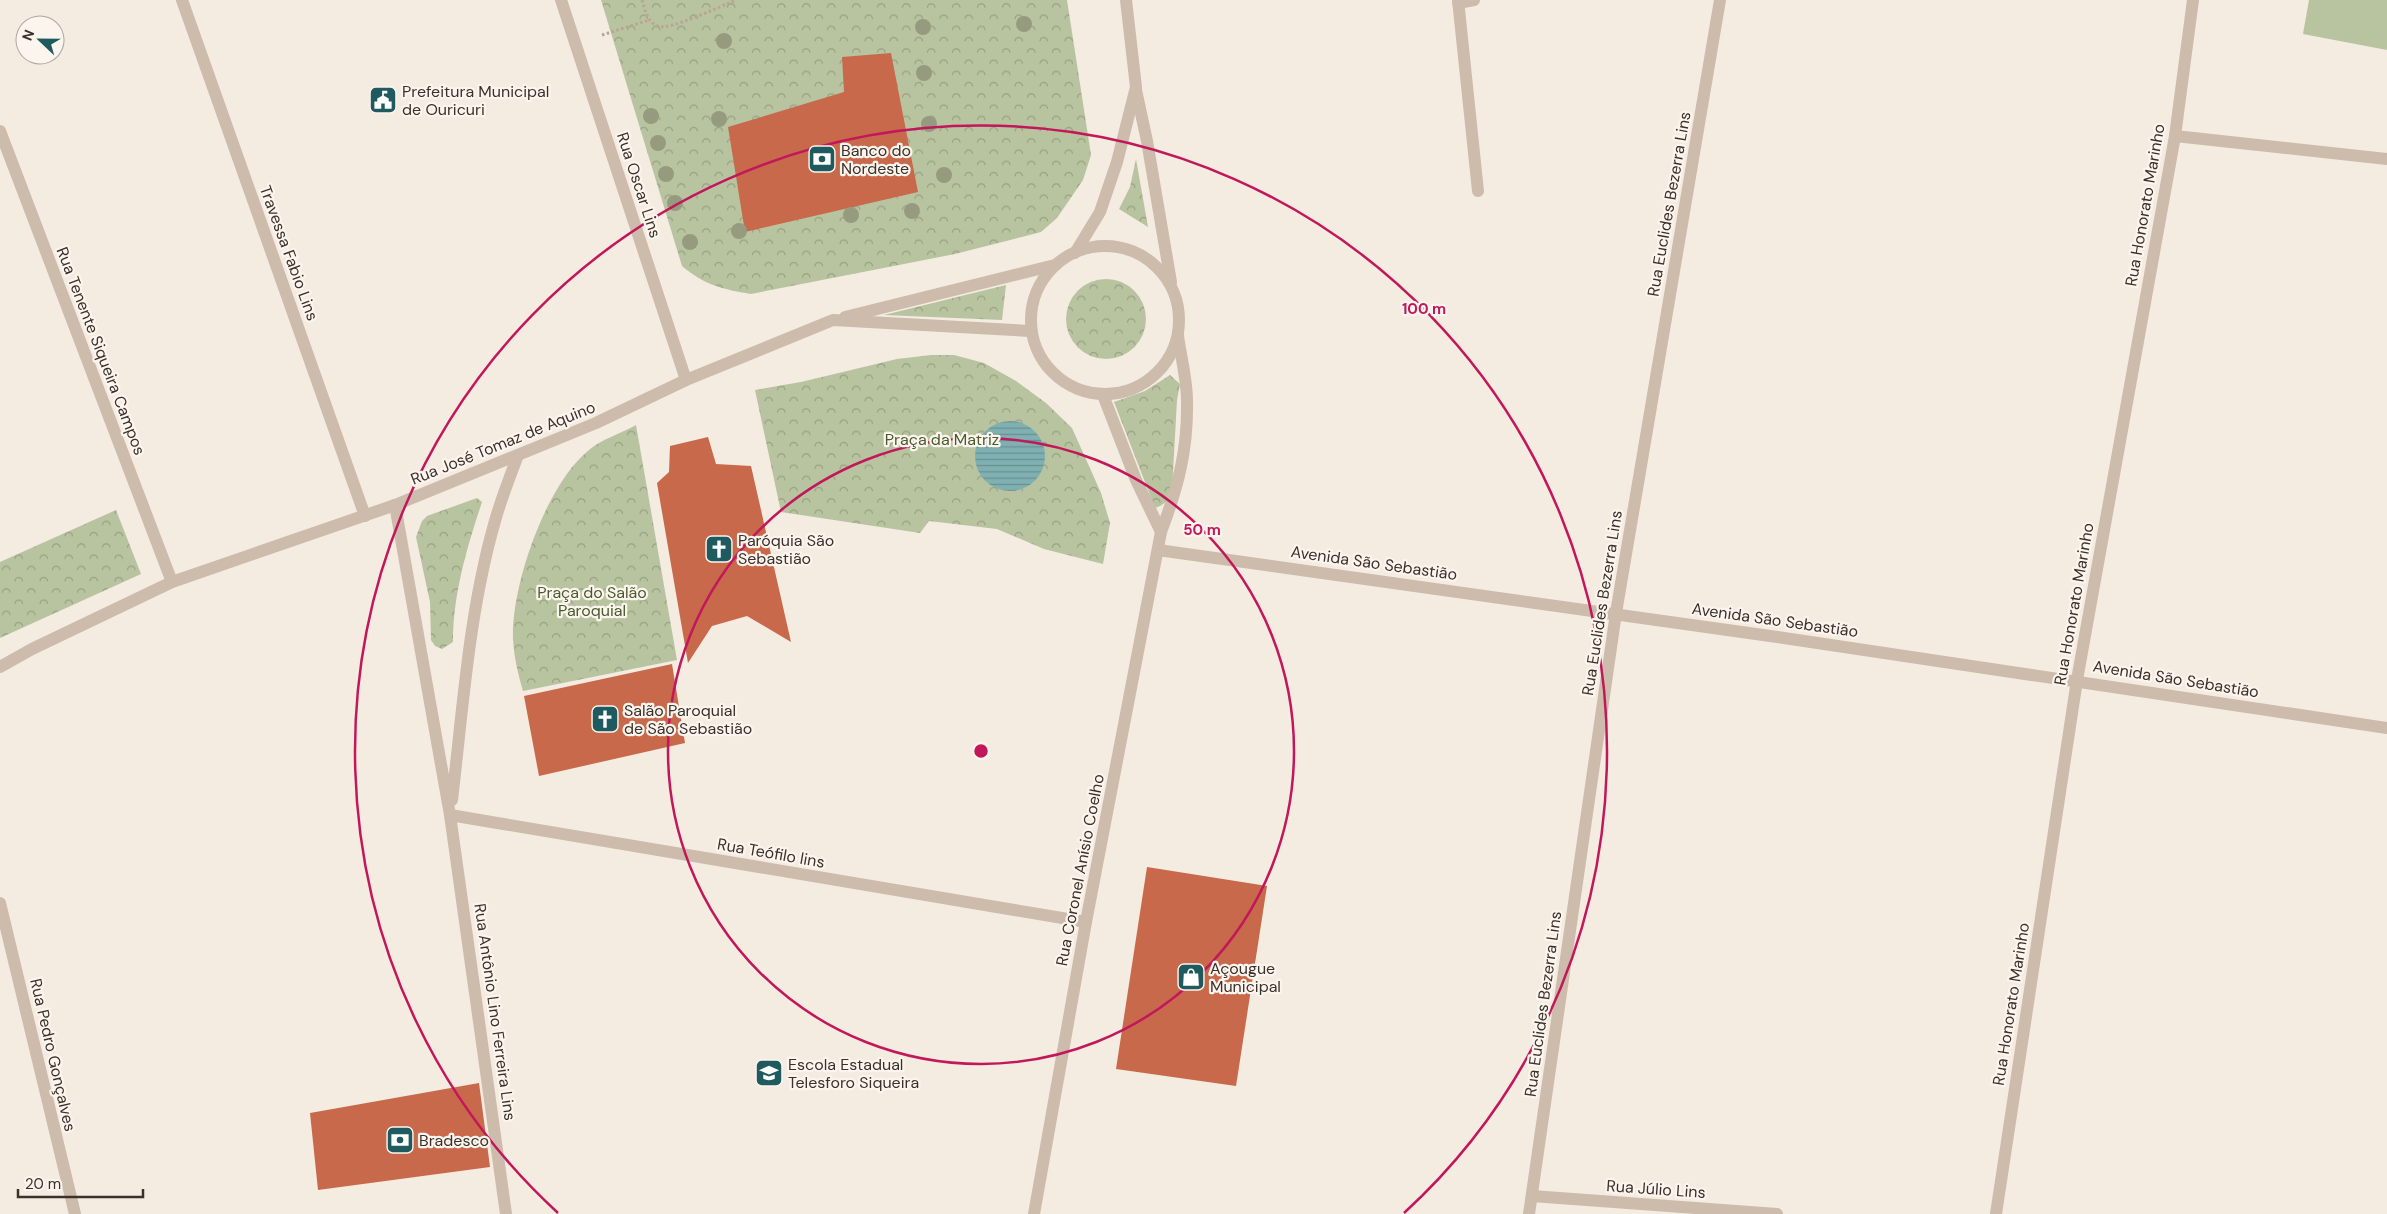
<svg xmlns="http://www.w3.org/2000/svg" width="2387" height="1214" font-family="'DM Sans',sans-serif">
  <defs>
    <pattern id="forest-crowns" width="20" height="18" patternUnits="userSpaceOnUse" patternTransform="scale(1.25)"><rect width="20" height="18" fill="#b8c4a0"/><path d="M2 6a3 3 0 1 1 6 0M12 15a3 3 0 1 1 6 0" fill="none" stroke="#97a083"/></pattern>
    <pattern id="water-rules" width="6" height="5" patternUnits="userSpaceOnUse" patternTransform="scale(1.25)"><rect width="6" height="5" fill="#7fb0b2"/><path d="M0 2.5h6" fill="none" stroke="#699091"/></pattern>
  </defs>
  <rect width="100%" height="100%" fill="#f4ebe1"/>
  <g fill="url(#forest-crowns)">
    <path d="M601,0H1067L1091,155L1083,180L1057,218L1041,232L955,254L751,294C721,289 705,285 682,266Z"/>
    <polygon points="1136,159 1148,227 1119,209 1130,187"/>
    <circle cx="1106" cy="319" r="40"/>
    <polygon points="1006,285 1002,320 884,315"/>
    <polygon points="931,355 954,355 984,363 1016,381 1046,403 1072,428 1101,493 1110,523 1103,564 1044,549 997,529 929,521 920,533 781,512 755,390 801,382 897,359"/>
    <path d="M1170,375L1180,384L1177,400L1172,490C1168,500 1165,505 1155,508L1114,402L1145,391Z"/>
    <path d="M636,425L677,660L523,691C518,674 514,657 513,639C511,586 546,484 589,450C602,439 622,433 636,425Z"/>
    <path d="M477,498L482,502C467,547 453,594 453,642L442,649L435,646L431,640L430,602L416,537L422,521L427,516Z"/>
    <polygon points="116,510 141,574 0,638 0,562"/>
  </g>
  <polygon fill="#b8c4a0" points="2309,0 2387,0 2387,50 2303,34"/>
  <circle fill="url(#water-rules)" cx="1010" cy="456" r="35"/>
  <g fill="#c8694b">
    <polygon points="891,53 918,192 745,232 728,127 844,92 842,57"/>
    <polygon points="708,437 716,464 751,466 791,642 747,616 712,626 688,663 657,483 669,472 670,446"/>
    <polygon points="672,664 685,743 539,776 524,696"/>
    <polygon points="1147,867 1267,886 1236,1086 1116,1069"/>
    <polygon points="479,1083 490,1167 318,1190 310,1113"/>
  </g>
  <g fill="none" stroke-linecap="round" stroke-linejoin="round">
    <g stroke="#b9a596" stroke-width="3" stroke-dasharray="2.5 2.5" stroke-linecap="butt">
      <path d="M642,0C645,10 647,22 658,26C669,31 721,6 736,0"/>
      <polyline points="602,35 649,20"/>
    </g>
    <g stroke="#cdbbac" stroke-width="12">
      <polyline points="182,0 365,516"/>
      <polyline points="561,0 686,380"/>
      <polyline points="1458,0 1478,191"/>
      <polyline points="1458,3 1474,0"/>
      <polyline points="1136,90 1147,141 1171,282"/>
      <polyline points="0,131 172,582"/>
      <polyline points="2175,136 2387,159"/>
      <circle cx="1105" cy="320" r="74"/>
      <polyline points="1075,253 1100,212 1117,162 1136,87 1126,0"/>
      <polyline points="845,317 1055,265"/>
      <polyline points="1103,395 1136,480 1161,532"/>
      <polyline points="395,505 450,815 506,1214"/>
      <path d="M1158,550C1568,606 1978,665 2387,728"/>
      <polyline points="0,667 32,649 172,582 395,505 596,423 686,380 833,320 1031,331"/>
      <path d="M452,800C463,707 469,611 495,521C501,499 510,477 518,455"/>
      <polyline points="450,815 1086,922"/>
      <polyline points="0,903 75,1214"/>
      <polyline points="1532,1196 1777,1214"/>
      <path d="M1034,1214L1086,922L1161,532C1178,487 1188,450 1187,401C1187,380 1181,357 1178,336"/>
      <polyline points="1529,1214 1616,613 1720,0"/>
      <polyline points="1996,1214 2077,680 2175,136 2193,0"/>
    </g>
  </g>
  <g fill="#969b7f">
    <circle cx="1024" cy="24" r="8"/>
    <circle cx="923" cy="27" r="8"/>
    <circle cx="724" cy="41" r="8"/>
    <circle cx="924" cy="73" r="8"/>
    <circle cx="651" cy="116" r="8"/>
    <circle cx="719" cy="119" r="8"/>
    <circle cx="929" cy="124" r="8"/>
    <circle cx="658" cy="143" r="8"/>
    <circle cx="666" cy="174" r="8"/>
    <circle cx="944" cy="175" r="8"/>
    <circle cx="675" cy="203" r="8"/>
    <circle cx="912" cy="211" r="8"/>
    <circle cx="851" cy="215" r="8"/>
    <circle cx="739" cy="231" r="8"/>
    <circle cx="690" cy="242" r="8"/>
  </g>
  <g fill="none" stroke="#c2185b" stroke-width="2.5">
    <circle cx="981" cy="751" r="313"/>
    <path d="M558 1213A626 626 0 1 1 1404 1213"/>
  </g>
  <defs>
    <g id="civic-square" transform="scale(1.4375)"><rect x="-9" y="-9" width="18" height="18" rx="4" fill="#1f5a5e" stroke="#fbf5ee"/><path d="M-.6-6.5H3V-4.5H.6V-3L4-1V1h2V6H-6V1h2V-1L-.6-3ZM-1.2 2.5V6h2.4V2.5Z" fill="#fff"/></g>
    <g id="bank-square" transform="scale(1.4375)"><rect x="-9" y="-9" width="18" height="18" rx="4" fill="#1f5a5e" stroke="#fbf5ee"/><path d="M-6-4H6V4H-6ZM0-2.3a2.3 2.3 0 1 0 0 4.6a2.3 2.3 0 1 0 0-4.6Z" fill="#fff"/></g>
    <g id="church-square" transform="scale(1.4375)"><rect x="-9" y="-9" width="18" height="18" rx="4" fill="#1f5a5e" stroke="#fbf5ee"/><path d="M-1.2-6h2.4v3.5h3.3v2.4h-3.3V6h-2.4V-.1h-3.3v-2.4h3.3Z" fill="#fff"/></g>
    <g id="shop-square" transform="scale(1.4375)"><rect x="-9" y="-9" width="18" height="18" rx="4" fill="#1f5a5e" stroke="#fbf5ee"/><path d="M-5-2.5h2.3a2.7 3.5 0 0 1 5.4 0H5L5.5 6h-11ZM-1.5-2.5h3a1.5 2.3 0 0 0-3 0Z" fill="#fff"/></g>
    <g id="school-square" transform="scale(1.4375)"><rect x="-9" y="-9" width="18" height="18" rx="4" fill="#1f5a5e" stroke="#fbf5ee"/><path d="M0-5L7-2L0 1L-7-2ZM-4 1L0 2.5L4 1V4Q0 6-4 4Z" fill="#fff"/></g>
  </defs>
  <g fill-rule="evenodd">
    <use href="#civic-square" x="383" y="100"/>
    <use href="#bank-square" x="822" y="159"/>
    <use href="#church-square" x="719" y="549"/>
    <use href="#church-square" x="605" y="719"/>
    <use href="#shop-square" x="1191" y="977"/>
    <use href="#school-square" x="769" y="1073"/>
    <use href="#bank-square" x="400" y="1140"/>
  </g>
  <g text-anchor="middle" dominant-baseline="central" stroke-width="4.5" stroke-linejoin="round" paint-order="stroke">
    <g font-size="16" fill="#3b302b" stroke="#fbf5ee" text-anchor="start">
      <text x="402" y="91">Prefeitura Municipal<tspan x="402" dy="18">de Ouricuri</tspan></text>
      <text x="841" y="150">Banco do<tspan x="841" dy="18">Nordeste</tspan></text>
      <text x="738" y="540">Paróquia São<tspan x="738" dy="18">Sebastião</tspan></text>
      <text x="624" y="710">Salão Paroquial<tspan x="624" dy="18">de São Sebastião</tspan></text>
      <text x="1210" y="968">Açougue<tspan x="1210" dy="18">Municipal</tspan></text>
      <text x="788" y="1064">Escola Estadual<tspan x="788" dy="18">Telesforo Siqueira</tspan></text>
      <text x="419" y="1140">Bradesco</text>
    </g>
    <g font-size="16" fill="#3b302b" stroke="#fbf5ee">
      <text transform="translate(639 185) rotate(72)">Rua Oscar Lins</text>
      <text transform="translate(1669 204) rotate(-80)">Rua Euclides Bezerra Lins</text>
      <text transform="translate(2145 205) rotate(-80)">Rua Honorato Marinho</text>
      <text transform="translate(289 253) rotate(70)">Travessa Fabio Lins</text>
      <text transform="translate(101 351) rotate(69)">Rua Tenente Siqueira Campos</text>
      <text transform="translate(503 443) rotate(-22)">Rua José Tomaz de Aquino</text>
      <text transform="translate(1374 563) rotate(8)">Avenida São Sebastião</text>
      <text transform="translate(1602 603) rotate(-81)">Rua Euclides Bezerra Lins</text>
      <text transform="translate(2074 604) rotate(-80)">Rua Honorato Marinho</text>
      <text transform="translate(1775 620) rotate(8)">Avenida São Sebastião</text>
      <text transform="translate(2176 679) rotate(9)">Avenida São Sebastião</text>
      <text transform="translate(771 853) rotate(10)">Rua Teófilo lins</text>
      <text transform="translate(1080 870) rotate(-79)">Rua Coronel Anísio Coelho</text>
      <text transform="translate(1543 1004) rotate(-82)">Rua Euclides Bezerra Lins</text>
      <text transform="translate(2011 1004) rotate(-81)">Rua Honorato Marinho</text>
      <text transform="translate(495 1012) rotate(82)">Rua Antônio Lino Ferreira Lins</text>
      <text transform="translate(53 1055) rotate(77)">Rua Pedro Gonçalves</text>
      <text transform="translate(1656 1189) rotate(4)">Rua Júlio Lins</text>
    </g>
    <g font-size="16" fill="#4a5a2e" stroke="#fbf5ee">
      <text x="942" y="439">Praça da Matriz</text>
      <text x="592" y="592">Praça do Salão<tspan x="592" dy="18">Paroquial</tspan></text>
    </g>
  </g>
  <circle cx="981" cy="751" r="8" fill="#c2185b" stroke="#fbf5ee" stroke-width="2.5"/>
  <g font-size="15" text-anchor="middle" font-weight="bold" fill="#c2185b" stroke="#fbf5ee" stroke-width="4.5" stroke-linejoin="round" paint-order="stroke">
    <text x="1424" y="314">100 m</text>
    <text x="1202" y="535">50 m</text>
  </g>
  <g transform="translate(40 40) rotate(292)"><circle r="24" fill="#fbf5ee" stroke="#aea6a0"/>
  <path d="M0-4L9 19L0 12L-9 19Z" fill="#1f5a5e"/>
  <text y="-8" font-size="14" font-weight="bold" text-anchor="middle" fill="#3b302b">N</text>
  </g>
  <path d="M18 1189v8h125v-8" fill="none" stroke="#3b302b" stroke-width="2.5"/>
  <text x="25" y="1189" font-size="15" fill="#3b302b" stroke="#fbf5ee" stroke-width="4" paint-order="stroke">20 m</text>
</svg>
